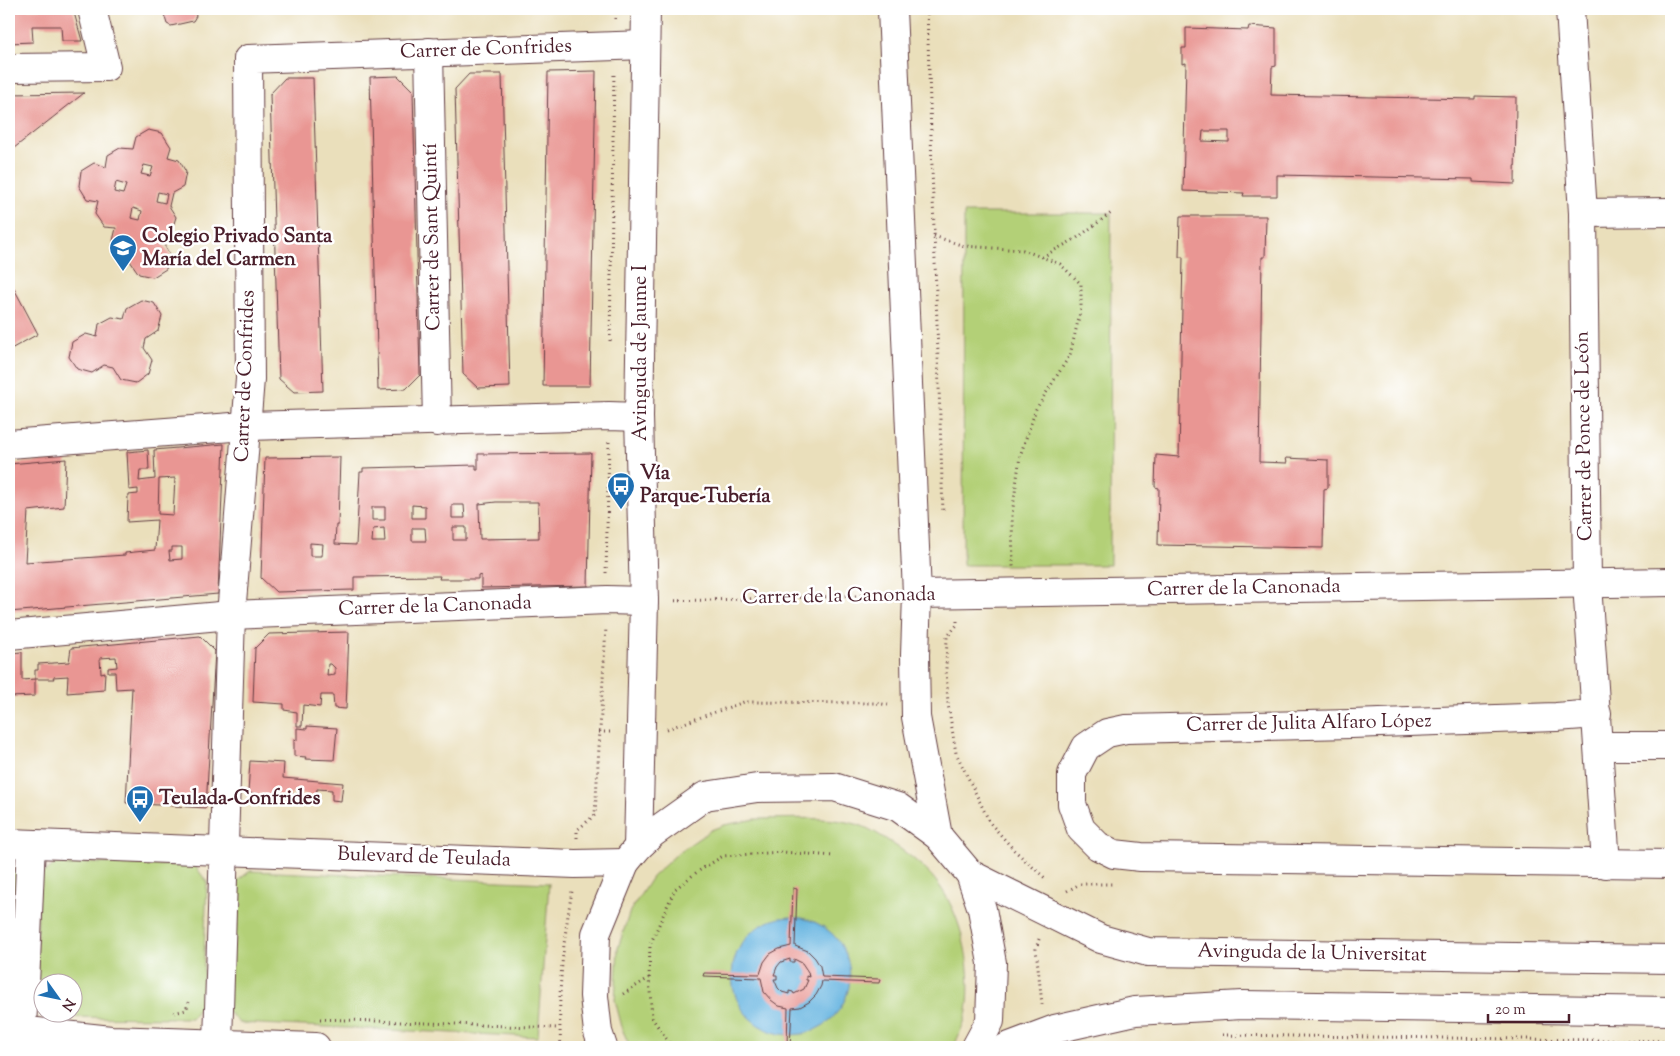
<svg xmlns="http://www.w3.org/2000/svg" width="1680" height="1056" font-family="'Sorts Mill Goudy',serif">
  <rect width="100%" height="100%" fill="#fff"/>
  <filter id="ink" filterUnits="userSpaceOnUse"><feTurbulence type="fractalNoise" baseFrequency=".02" numOctaves="2"/><feDisplacementMap in="SourceGraphic" scale="10" xChannelSelector="R" yChannelSelector="G"/><feConvolveMatrix kernelMatrix="1 2 1 2 8 2 1 2 1" color-interpolation-filters="sRGB"/></filter>
  <filter id="wash" filterUnits="userSpaceOnUse"><feTurbulence type="fractalNoise" baseFrequency=".0096" numOctaves="4" result="noise"/><feDisplacementMap in="SourceGraphic" scale="20" xChannelSelector="R" yChannelSelector="G"/><feGaussianBlur stdDeviation="1.12" result="paint"/><feColorMatrix in="noise" values="0 0 0 0 0 0 0 0 0 0 0 0 0 0 0 0 0 1.4 0 .05"/><feComposite in="paint" operator="in"/></filter>
  <g filter="url(#wash)">
    <rect width="100%" height="100%" fill="#eadfbb"/>
    <g fill="#b3d077" stroke="#7e7851">
      <polygon points="964,213 1111,213 1110,565 963,565"/>
      <path d="M756,819C787,819 821,816 852,823C867,826 883,837 896,846C907,853 918,862 928,872C961,905 974,967 967,1011C965,1023 958,1036 954,1047H630L623,1031L615,1000L618,948L630,911L652,877L679,852L711,830L724,825Z"/>
      <polygon points="58,862 195,866 207,882 202,1004 191,1018 51,1017 45,1014 72,1014 72,984 42,984 42,1012 35,1007 39,876"/>
      <polygon points="9,864 17,873 11,994 9,997"/>
      <polygon points="250,871 549,883 538,1037 239,1023 226,1009 231,886"/>
    </g>
    <circle fill="#65b4e0" stroke="#586a86" cx="791" cy="976" r="59"/>
    <g id="blocks">
      <g fill="#e99693" fill-rule="evenodd">
        <polygon points="9,9 73,9 82,41 62,41 61,26 32,26 33,42 9,43"/>
        <polygon points="165,9 194,9 196,16 193,21 171,26 167,24 163,11"/>
        <path d="M1249,26L1276,28V66L1272,67L1271,95L1475,99V96L1516,97L1515,184L1473,182V179L1277,175V196H1243L1244,193L1183,191L1186,63L1182,64V48H1186V28L1248,30ZM1203,131H1229V142L1202,141Z"/>
        <polygon points="596,71 590,386 543,386 548,72"/>
        <polygon points="469,74 502,74 510,387 478,388 463,374 455,89"/>
        <polygon points="398,76 413,91 420,375 406,389 378,390 370,77"/>
        <polygon points="285,78 313,78 323,391 294,392 279,379 270,94"/>
        <polygon points="84,93 9,152 9,140 11,140 11,128 9,128 9,94"/>
        <path d="M148,130L162,133L171,147L168,157L179,160L186,172L183,187L172,193L169,206L176,217L172,230L160,238L170,255L166,269L153,277L139,274L130,261L131,254L119,251L113,241L116,228L104,227L95,214L98,201L87,199L79,186L81,171L94,163L106,167L108,155L120,148L133,149L136,137ZM144,165L153,167L150,176L141,174ZM116,182L126,185L123,194L114,192ZM158,192L167,194L165,203L156,201ZM133,208L142,211L140,220L131,218Z"/>
        <polygon points="1180,216 1266,216 1265,257 1262,257 1259,462 1287,463 1286,458 1328,460 1328,488 1324,489 1323,548 1158,545 1159,488 1155,487 1156,455 1179,457 1183,257 1179,257"/>
        <polygon points="9,279 38,334 9,350"/>
        <polygon points="141,300 154,303 162,316 158,331 146,339 144,348 152,360 148,374 136,383 121,380 113,367 104,365 92,373 77,369 69,357 72,342 86,334 97,337 99,324 112,317 124,319 127,308"/>
        <path d="M224,444L218,594L9,612V464L66,459L64,507L28,511L25,562L125,555V553L155,550L157,520L127,522L128,495L138,494V489L129,490L127,452L148,450L149,470H140L139,481L155,479L154,450ZM175,478L173,515L158,514L159,479ZM172,547H182V559L170,560L169,551H172Z"/>
        <path d="M591,453L588,586L481,588V575L478,576V579H439L440,576L354,577V590L276,592L261,578L265,458L340,457L338,525H336L335,544L356,545L360,472H363V468L476,465V470H478V454ZM496,502H538L539,538L480,539L479,504ZM412,505L425,506V518H412ZM452,505H464L465,518H452ZM372,507H385V520H372ZM453,527H466V540H453ZM384,528L385,542H372L373,529ZM412,528H425L426,541H412ZM310,543L323,544L322,556H310Z"/>
        <path d="M349,632L346,709L334,708L333,695H321L320,707L303,705L302,726H297V712L284,710V704L253,702L255,648L269,634ZM328,664H331L335,668V675L327,676Z"/>
        <polygon points="200,636 215,651 206,808 126,803 132,688 116,689 115,672 108,672 108,668 117,667 116,657 100,658 101,673 105,672 104,690 67,693 68,676 53,677 54,679 35,679 35,670 38,670 38,664 69,662 71,648"/>
        <polygon points="22,652 22,680 35,679 35,696 9,697 9,653"/>
        <polygon points="307,726 337,728 334,760 305,759 306,757 294,756 294,739 297,740 297,728 307,729"/>
        <polygon points="250,761 284,763 283,778 343,783 341,801 332,800 332,790 317,789 316,799 312,799 313,796 291,794 290,797 248,793"/>
        <path d="M793,888L797,889L795,946L808,951L815,958L820,966L822,977L880,979L879,983L822,981L821,986L816,995L809,1002L800,1007L792,1008L790,1047H787L788,1008L779,1006L771,1000L764,992L761,978L703,976L704,973L760,974L764,962L770,954L779,949L791,946ZM790,959V962H794V959L802,963L808,972L809,977L806,976V980H808L804,989L794,994L793,992L789,991V994L782,992L778,988L774,979H777V975H774L777,967L781,962Z"/>
      </g>
    </g>
  </g>
  <g filter="url(#ink)">
    <use href="#blocks" fill-opacity="0" stroke="#623c41" stroke-width="1"/>
    <g fill="none" stroke-linecap="round" stroke-linejoin="round">
      <g stroke="#623c41" stroke-width="30">
        <g id="minor">
          <polyline points="1570,9 1583,213 1587,584 1606,864"/>
          <polyline points="429,52 437,422"/>
          <polyline points="9,68 106,67 92,9"/>
          <polyline points="1583,213 1671,212"/>
          <polyline points="9,444 245,426 609,416 639,417"/>
          <polyline points="917,594 1671,582"/>
          <polyline points="9,635 231,615 607,600 644,601"/>
          <polyline points="1597,714 1556,717 1351,724 1126,729 1107,733 1086,747 1072,774 1072,804 1081,829 1098,846 1114,854 1141,857 1671,864"/>
          <polyline points="1599,746 1671,746"/>
          <polyline points="218,1042 231,615 250,379 248,59 645,45"/>
          <polyline points="20,1047 25,985 31,844"/>
        </g>
      </g>
      <g stroke="#623c41" stroke-width="30">
        <g id="major">
          <polyline points="892,9 917,594 915,655 916,717 938,836"/>
          <polyline points="9,843 575,864 625,863"/>
          <polyline points="638,847 644,601 639,417 646,9"/>
          <polyline points="970,874 1101,939 1148,952 1671,959"/>
          <polyline points="9,1029 111,1040 316,1047"/>
          <polyline points="603,1047 598,1032 594,996 596,934 625,863 638,847 653,833 705,796 757,788 834,787 898,807 938,836 970,874 982,909 992,963 990,1021 976,1047"/>
          <polyline points="1007,1047 1055,1029 1135,1011 1242,1005 1671,1011"/>
        </g>
      </g>
      <g stroke="#623c41" stroke-width="3" stroke-dasharray="1 4" stroke-linecap="butt">
        <polyline points="927,9 943,513"/>
        <polyline points="615,19 615,9"/>
        <polyline points="934,236 964,246 1023,250 1060,264 1081,284 1081,308 1070,355 1036,409 1020,456 1012,515 1013,567"/>
        <polyline points="1042,257 1077,238 1111,213"/>
        <polyline points="610,341 614,72"/>
        <polyline points="606,573 609,442"/>
        <polyline points="670,601 891,595"/>
        <polyline points="957,621 957,625 947,637 946,669 948,704 956,753 990,823 1014,850 1046,879"/>
        <polyline points="667,729 744,702 876,703 888,705"/>
        <polyline points="599,732 614,732"/>
        <polyline points="577,838 577,830 595,815 606,627"/>
        <polyline points="1067,891 1080,884 1114,884"/>
        <polyline points="1039,939 1036,949 1042,1004"/>
        <polyline points="649,978 650,945 665,911 675,889 697,872 723,856 783,852 834,856"/>
        <polyline points="623,994 649,978 652,1018 672,1047"/>
        <polyline points="174,1013 186,1010 190,999"/>
        <polyline points="320,1019 559,1028"/>
        <polyline points="1222,1035 1671,1041"/>
        <path d="M561,1047C557,996 563,942 572,891"/>
      </g>
      <use href="#minor" stroke="#fff" stroke-width="28"/>
      <use href="#major" stroke="#fff" stroke-width="28"/>
    </g>
  </g>
  <defs>
    <g id="school-pin" transform="scale(1.4375)"><path d="M0 17L-7.5 6A9.5 9.5 0 1 1 7.5 6Z" fill="#1f6fb2" stroke="#fff"/><path d="M0-5L7-2L0 1L-7-2ZM-4 1L0 2.5L4 1V4Q0 6-4 4Z" fill="#fff"/></g>
    <g id="bus-pin" transform="scale(1.4375)"><path d="M0 17L-7.5 6A9.5 9.5 0 1 1 7.5 6Z" fill="#1f6fb2" stroke="#fff"/><path d="M-5-6H5V4H4V6H2V4H-2V6H-4V4H-5ZM-3.5-4V0h7V-4ZM-3.5 1.2v1.5H-2V1.2ZM2 1.2v1.5H3.5V1.2Z" fill="#fff"/></g>
  </defs>
  <g fill-rule="evenodd">
    <use href="#school-pin" x="123" y="248"/>
    <use href="#bus-pin" x="621" y="486"/>
    <use href="#bus-pin" x="140" y="799"/>
  </g>
  <g text-anchor="middle" dominant-baseline="central" stroke-width="5" stroke-linejoin="round" paint-order="stroke">
    <g font-size="20" fill="#4a1f2b" stroke="#fff">
      <text transform="translate(486 50) rotate(-2)">Carrer de Confrides</text>
      <text transform="translate(433 237) rotate(-91)">Carrer de Sant Quintí</text>
      <text transform="translate(641 353) rotate(-90)">Avinguda de Jaume I</text>
      <text transform="translate(246 376) rotate(-88)">Carrer de Confrides</text>
      <text transform="translate(1585 436) rotate(-91)">Carrer de Ponce de León</text>
      <text transform="translate(1244 589) rotate(-1)">Carrer de la Canonada</text>
      <text transform="translate(839 597) rotate(-1)">Carrer de la Canonada</text>
      <text transform="translate(435 607) rotate(-2)">Carrer de la Canonada</text>
      <text transform="translate(1309 724) rotate(-1)">Carrer de Julita Alfaro López</text>
      <text transform="translate(424 858) rotate(2)">Bulevard de Teulada</text>
      <text transform="translate(1312 954) rotate(1)">Avinguda de la Universitat</text>
    </g>
    <g font-size="20" font-weight="bold" fill="#4a1f2b" stroke="#fff" text-anchor="start">
      <text x="142" y="237">Colegio Privado Santa<tspan x="142" dy="23">María del Carmen</tspan></text>
      <text x="640" y="474">Vía<tspan x="640" dy="23">Parque-Tubería</tspan></text>
      <text x="159" y="799">Teulada-Confrides</text>
    </g>
  </g>
  <rect width="1680" height="1056" fill="none" stroke="#fff" stroke-width="30"/>
  <g transform="translate(58 998) rotate(123)"><circle r="24" fill="#ffffff" stroke="#b7a5aa"/>
  <path d="M0-4L9 19L0 12L-9 19Z" fill="#1f6fb2"/>
  <text y="-8" font-size="14" font-weight="bold" text-anchor="middle" fill="#4a1f2b">N</text>
  </g>
  <path d="M1488 1014v8h81v-8" fill="none" stroke="#4a1f2b" stroke-width="2.5"/>
  <text x="1495" y="1014" font-size="15" fill="#4a1f2b" stroke="#ffffff" stroke-width="4" paint-order="stroke">20 m</text>
</svg>
